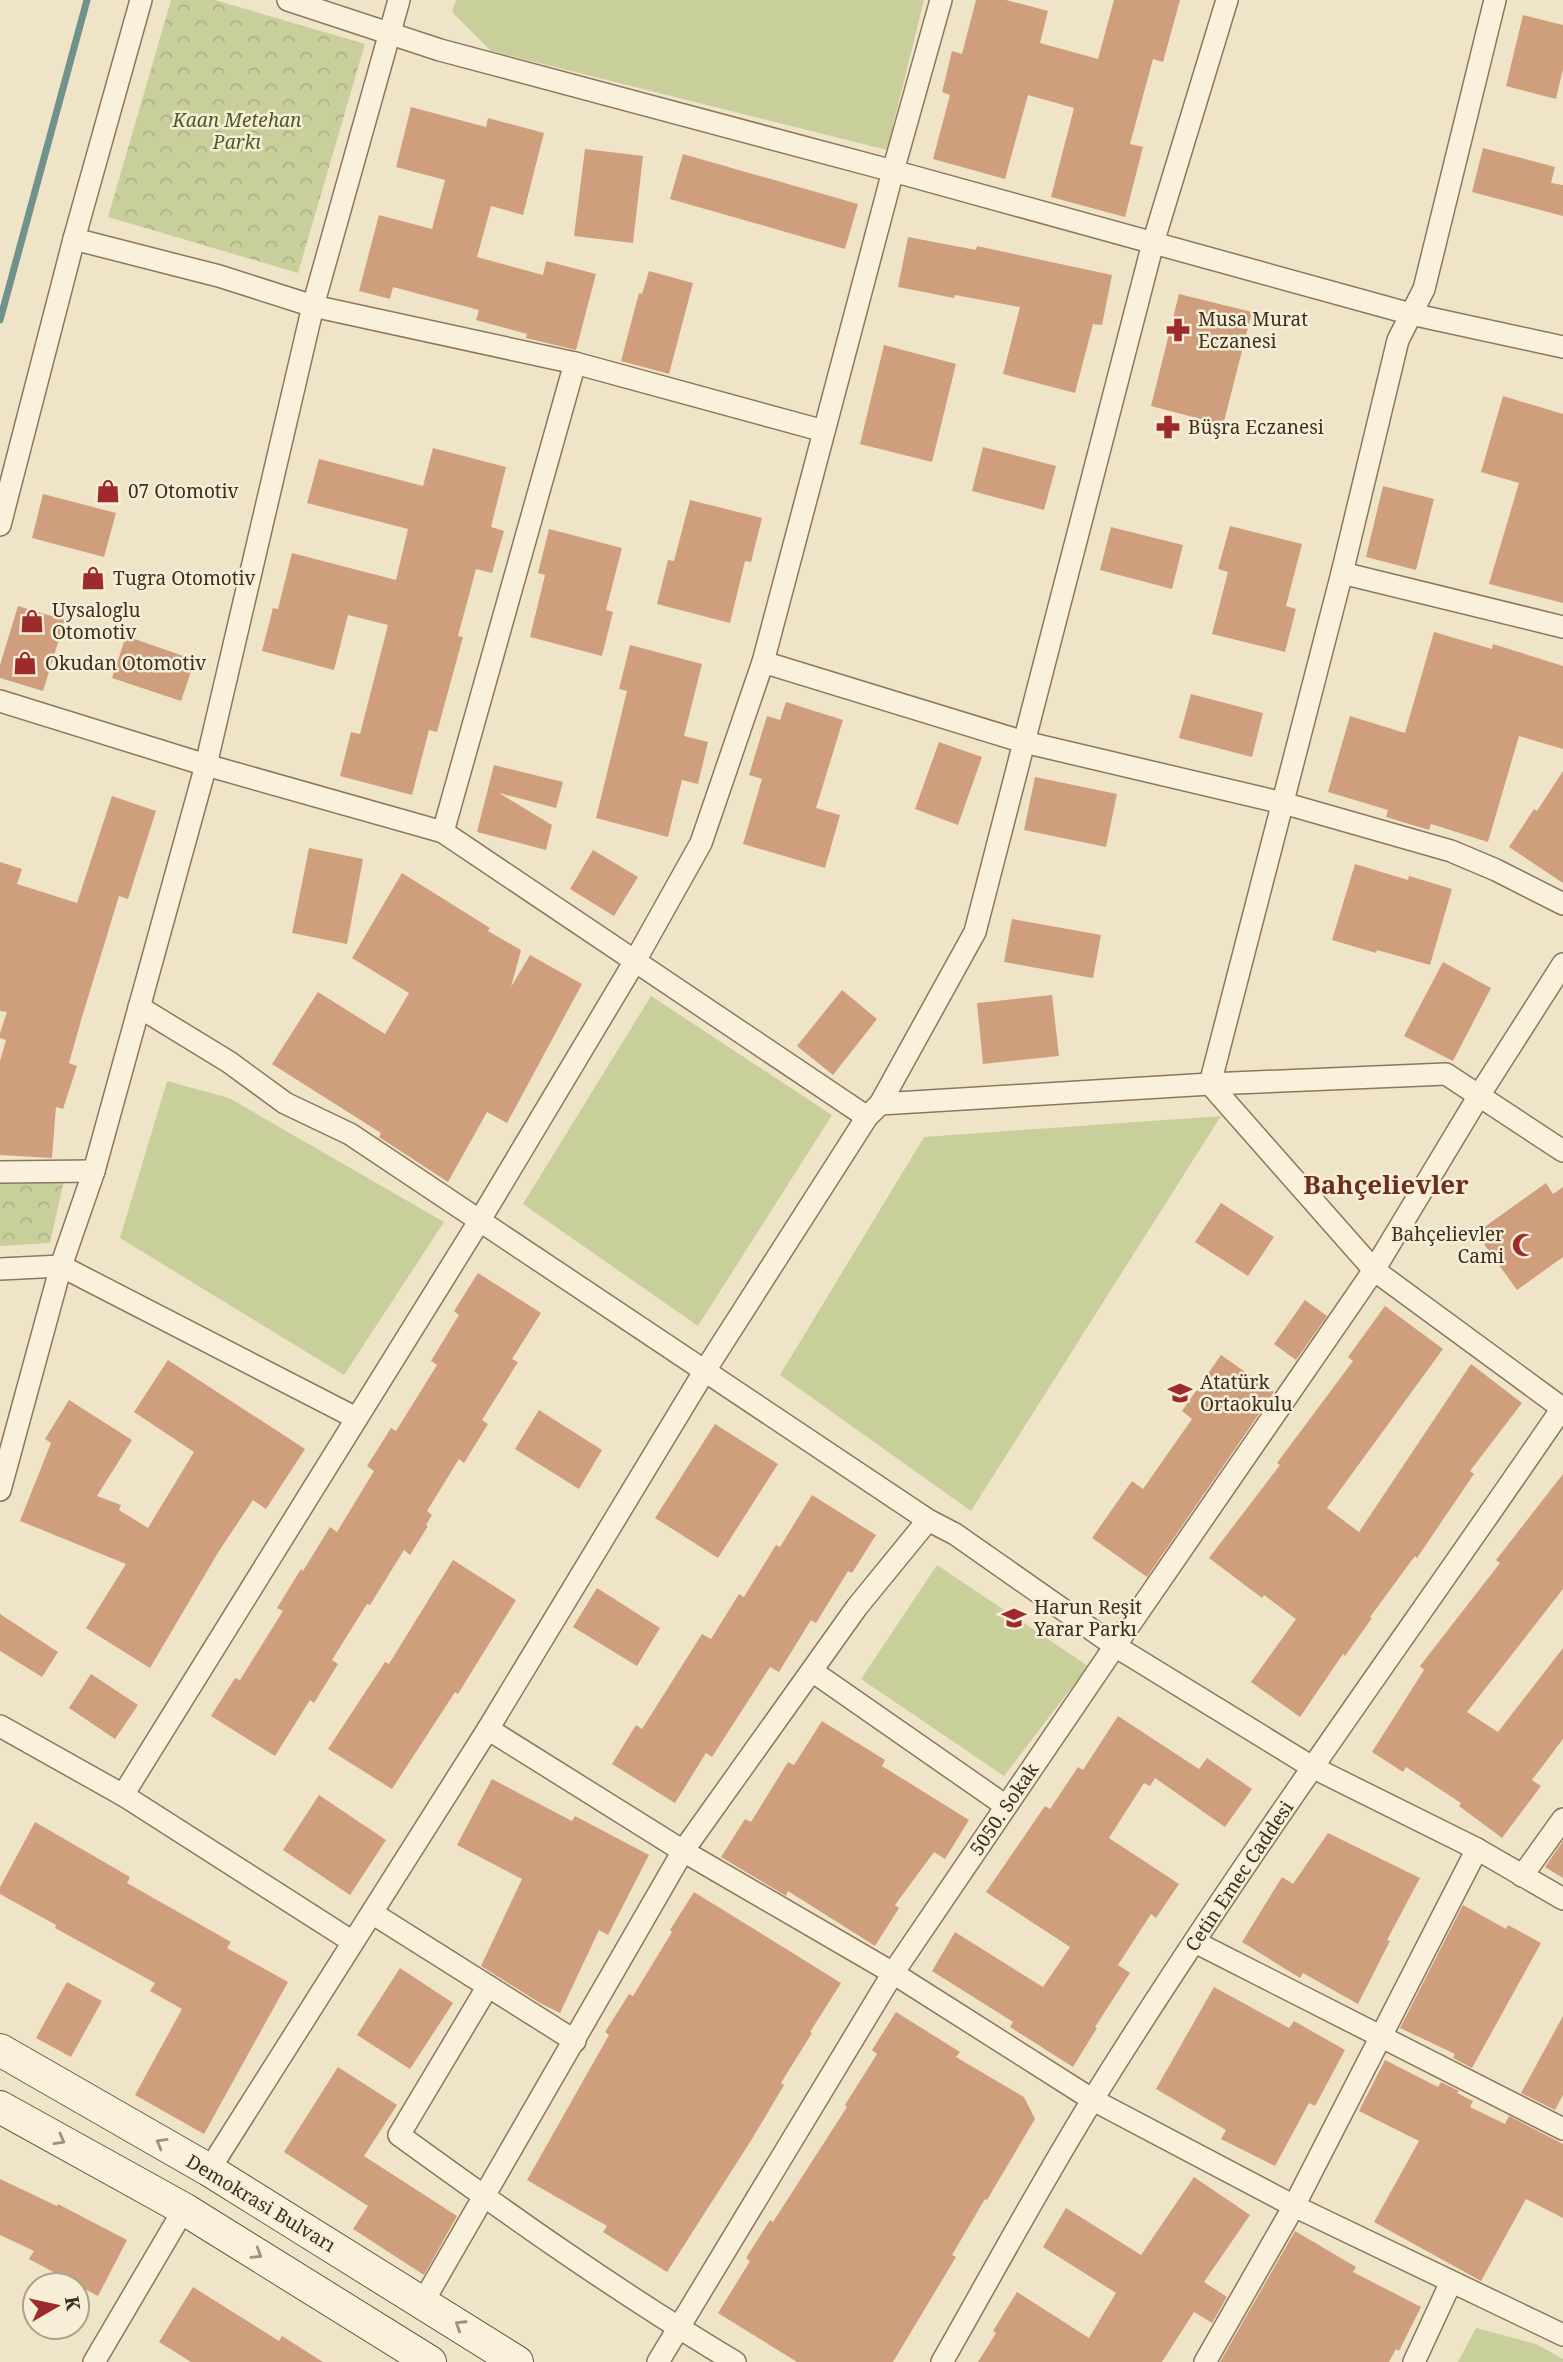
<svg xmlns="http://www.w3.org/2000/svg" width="1563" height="2362" font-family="'Noto Serif',serif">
  <defs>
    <pattern id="park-crowns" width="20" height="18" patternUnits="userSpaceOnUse" patternTransform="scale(1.75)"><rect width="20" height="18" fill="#c9cf9b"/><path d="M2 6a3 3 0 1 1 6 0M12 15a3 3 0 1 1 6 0" fill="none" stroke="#aeb285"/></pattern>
  </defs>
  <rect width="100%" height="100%" fill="#f0e4c8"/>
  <g fill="#c9cf9b">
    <polygon points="456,0 924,0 887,150 491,51 452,12"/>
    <polygon points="651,996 832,1115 698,1326 523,1204"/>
    <polygon points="167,1081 229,1098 444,1222 344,1375 120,1238"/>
    <polygon points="1221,1116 971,1511 780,1375 924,1137"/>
    <polygon points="937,1565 1088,1666 1004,1776 861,1679"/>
    <polygon points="1476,2328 1536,2344 1563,2359 1563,2362 1458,2362"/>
  </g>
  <g fill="url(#park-crowns)">
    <polygon points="171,0 215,0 365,44 298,273 108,217"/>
    <polygon points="67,1167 50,1243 0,1246 0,1171"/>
  </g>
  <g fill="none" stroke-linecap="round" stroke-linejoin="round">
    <polyline stroke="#6f938a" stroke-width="7" points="0,320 87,0"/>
  </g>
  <g fill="#cf9f7d">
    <polygon points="976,0 1006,0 1048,11 1040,43 1098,59 1114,0 1180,0 1163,62 1153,59 1130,144 1143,147 1125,217 1051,197 1074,108 1028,95 1005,179 933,159 950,95 942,92 952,51 962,54"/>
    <polygon points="1523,15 1563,25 1563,69 1556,99 1506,86"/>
    <polygon points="411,107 486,127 488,118 544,133 523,215 491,206 477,257 543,275 546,261 596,274 576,350 526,338 527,334 476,320 479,310 393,287 390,299 359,291 379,215 432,229 445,180 396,167"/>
    <polygon points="1483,148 1555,167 1551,183 1563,185 1563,216 1472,192"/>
    <polygon points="585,149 643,156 633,243 574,236"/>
    <polygon points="683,154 858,204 845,249 670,199"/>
    <polygon points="908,237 976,250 977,246 1112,275 1102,325 1093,324 1075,393 1003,374 1020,307 955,295 954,298 898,287"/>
    <polygon points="649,271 693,283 669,374 621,361 639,293 642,294"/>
    <polygon points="1179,294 1252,312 1223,425 1151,406"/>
    <polygon points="884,345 956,364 932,462 860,444"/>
    <polygon points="1503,396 1563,414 1563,603 1489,584 1519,483 1481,472"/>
    <polygon points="983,447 1056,466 1044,510 972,491"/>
    <polygon points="433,448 506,467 491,527 504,531 492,573 476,569 458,636 463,637 437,732 429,730 412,795 340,776 351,732 360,734 388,625 348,615 334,670 262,651 273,608 278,609 292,553 396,580 408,529 307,503 319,459 423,486"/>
    <polygon points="1383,486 1434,499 1416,570 1366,557"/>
    <polygon points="43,494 116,513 104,557 32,538"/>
    <polygon points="690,500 762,518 751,562 745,561 730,623 657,604 668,560 674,561"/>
    <polygon points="1230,526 1302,544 1286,606 1296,609 1285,652 1212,634 1228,572 1218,569"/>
    <polygon points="1111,527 1183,545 1172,589 1100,570"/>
    <polygon points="549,529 622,548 606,610 613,612 602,656 530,637 545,575 538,573"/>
    <polygon points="18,606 65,620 43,691 0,678 0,665"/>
    <polygon points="1434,632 1492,649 1493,644 1563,666 1563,749 1519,736 1488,842 1431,824 1429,830 1386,817 1388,810 1328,792 1350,716 1405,733"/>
    <polygon points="126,636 195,660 181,701 112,678"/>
    <polygon points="630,645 702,664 684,736 708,742 698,784 682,780 668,837 596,818 627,691 619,689"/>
    <polygon points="1191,694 1263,713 1252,757 1179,738"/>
    <polygon points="786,702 843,720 816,808 840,815 825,868 743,844 762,779 749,775 767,716 780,720"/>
    <polygon points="939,742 982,757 958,825 915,809"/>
    <polygon points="494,765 563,782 556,808 499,793 552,825 546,850 477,832"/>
    <polygon points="1563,771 1563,883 1509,847 1534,809 1537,811"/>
    <polygon points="1035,777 1117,794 1106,847 1024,830"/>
    <polygon points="112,796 156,811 128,899 119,896 82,1017 69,1063 77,1066 63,1109 56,1107 52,1158 0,1155 0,1061 6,1040 0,1038 0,1033 7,1012 0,1011 0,862 22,869 17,884 77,903"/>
    <polygon points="309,848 363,859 347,944 292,933"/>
    <polygon points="593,850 638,877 614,916 570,889"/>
    <polygon points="1355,864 1408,880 1409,876 1452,889 1430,965 1377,950 1376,953 1332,940"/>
    <polygon points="402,873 490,928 488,931 521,950 511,987 530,955 582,984 507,1123 487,1112 448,1182 379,1137 381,1133 272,1064 318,992 385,1034 409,993 352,958"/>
    <polygon points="1012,919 1101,935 1093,978 1004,962"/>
    <polygon points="1443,962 1491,988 1453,1061 1404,1036"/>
    <polygon points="842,990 877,1019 833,1075 797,1046"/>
    <polygon points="1052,995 1059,1056 983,1064 977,1003"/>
    <polygon points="1546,1183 1553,1194 1563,1187 1563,1257 1517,1290 1476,1233"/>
    <polygon points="1221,1203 1274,1237 1248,1276 1195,1242"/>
    <polygon points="478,1273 541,1313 512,1359 518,1362 482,1420 488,1424 464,1463 459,1459 427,1511 432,1515 426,1525 428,1526 410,1555 404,1550 370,1605 367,1604 332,1660 338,1664 314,1703 310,1700 275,1756 211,1716 235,1678 240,1680 283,1611 277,1608 301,1569 303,1571 330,1527 337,1532 374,1471 367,1466 391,1428 396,1431 437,1365 431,1361 459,1315 454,1311"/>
    <polygon points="1305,1300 1327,1316 1296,1360 1274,1344"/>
    <polygon points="1385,1306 1443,1349 1327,1508 1359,1532 1471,1364 1522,1403 1470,1471 1474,1474 1417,1558 1415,1556 1370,1617 1372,1618 1345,1656 1343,1654 1300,1717 1251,1682 1296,1619 1264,1595 1262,1598 1209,1558 1280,1465 1277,1463 1353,1361 1348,1357"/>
    <polygon points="1221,1355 1274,1392 1147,1577 1092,1538 1132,1481 1143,1489 1192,1419 1182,1411"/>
    <polygon points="168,1360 305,1449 266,1509 253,1500 219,1551 150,1668 86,1628 126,1564 20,1521 51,1443 45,1439 69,1400 132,1440 97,1496 121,1505 119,1510 148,1528 194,1452 134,1412"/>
    <polygon points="539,1410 602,1450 579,1489 515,1449"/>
    <polygon points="715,1424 778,1464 718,1558 655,1518"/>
    <polygon points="1563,1474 1563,1589 1467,1712 1498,1732 1563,1648 1563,1739 1532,1780 1541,1786 1502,1838 1459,1806 1461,1803 1406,1767 1403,1772 1372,1752 1424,1670 1420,1666 1500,1563 1496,1560"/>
    <polygon points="812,1495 876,1535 852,1573 848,1571 816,1623 811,1620 779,1672 770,1667 712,1757 706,1753 675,1803 612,1764 636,1725 642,1729 702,1634 711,1639 739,1594 744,1597 776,1545 780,1547"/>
    <polygon points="453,1560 516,1600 458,1694 455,1692 392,1789 328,1749 385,1662 389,1664"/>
    <polygon points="597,1588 660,1628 637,1666 573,1627"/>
    <polygon points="0,1614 58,1652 42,1677 0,1651"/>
    <polygon points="91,1674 138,1705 115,1739 69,1708"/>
    <polygon points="1118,1716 1199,1769 1207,1758 1252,1789 1225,1827 1155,1778 1150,1786 1144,1783 1109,1838 1179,1884 1156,1918 1151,1914 1118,1965 1130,1973 1095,2027 1097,2028 1073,2067 1010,2027 1013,2022 932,1971 955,1932 1043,1987 1070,1947 986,1892 1045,1806 1050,1809 1078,1767 1083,1770"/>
    <polygon points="822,1721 885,1760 882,1766 969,1820 945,1859 934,1852 895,1905 899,1908 875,1946 788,1891 786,1896 721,1857 745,1819 751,1822 788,1762 794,1765"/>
    <polygon points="492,1779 572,1821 575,1816 649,1855 608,1935 599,1930 560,2013 540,2003 481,1966 522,1879 457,1845"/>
    <polygon points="319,1795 386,1840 350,1895 283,1850"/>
    <polygon points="35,1822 130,1877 127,1883 231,1942 227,1948 288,1982 204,2134 135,2095 182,2009 150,1991 155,1983 55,1928 56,1925 0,1894 0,1887"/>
    <polygon points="1328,1833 1420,1878 1387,1940 1390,1941 1358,2004 1303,1973 1300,1978 1242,1942 1282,1877 1293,1884"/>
    <polygon points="1563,1841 1563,1878 1545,1867"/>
    <polygon points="694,1892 841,1983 810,2032 812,2033 781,2083 784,2085 752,2139 667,2272 603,2232 607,2226 527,2180 609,2035 605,2032 629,1994 633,1996 672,1932 670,1930"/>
    <polygon points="1463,1905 1506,1929 1508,1925 1541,1943 1472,2068 1453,2058 1455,2054 1400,2028"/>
    <polygon points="400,1968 453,2003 410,2069 357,2035"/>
    <polygon points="67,1982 102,2001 71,2057 36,2038"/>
    <polygon points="1214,1987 1289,2028 1294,2021 1345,2050 1315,2106 1309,2103 1275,2166 1221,2139 1226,2130 1156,2089"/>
    <polygon points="896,2012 960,2052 956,2057 1024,2097 1035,2119 987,2200 985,2199 952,2255 956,2257 893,2362 797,2362 718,2313 750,2261 746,2258 770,2220 773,2222 847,2107 845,2105 877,2054 872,2050"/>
    <polygon points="1563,2016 1563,2095 1555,2110 1521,2093"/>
    <polygon points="1385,2060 1438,2087 1441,2082 1459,2091 1457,2093 1473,2101 1470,2107 1505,2124 1509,2116 1563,2144 1563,2218 1526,2199 1481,2281 1374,2222 1419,2141 1359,2111"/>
    <polygon points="338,2067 397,2105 364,2156 457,2216 424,2275 353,2229 368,2206 284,2152"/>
    <polygon points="1194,2177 1250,2215 1204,2282 1227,2297 1212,2323 1194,2312 1162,2362 978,2362 996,2333 993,2331 1017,2292 1089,2338 1116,2293 1043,2247 1066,2208 1141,2255"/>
    <polygon points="0,2179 57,2206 58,2204 127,2240 98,2296 29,2259 34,2251 0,2235"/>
    <polygon points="1295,2231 1356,2267 1353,2272 1421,2307 1399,2351 1396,2349 1389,2362 1220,2362"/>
    <polygon points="193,2287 279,2341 282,2336 323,2362 191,2362 159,2342"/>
  </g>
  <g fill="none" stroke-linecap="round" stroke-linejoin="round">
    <g stroke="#8d765c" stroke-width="24">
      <g id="minor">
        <polyline points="288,0 440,50 893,171 1411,314 1563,347"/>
        <polyline points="1495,0 1424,289 1398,340 1342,573 1210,1084 1374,1270 1562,1408"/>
        <polyline points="74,239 219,276 313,306 575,363 824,431"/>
        <polyline points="0,525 74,239 141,0"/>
        <polyline points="1342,573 1563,627"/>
        <polyline points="763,662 1024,742 1283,803 1451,851 1496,870 1563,904"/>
        <polyline points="0,701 206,765 443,832 867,1117"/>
        <polyline points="443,832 575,363"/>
        <polyline points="139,1007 229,1062 285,1103 350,1134 928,1520 955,1534 1115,1646 1312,1767 1477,1849 1563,1899"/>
        <polyline points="880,1104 1210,1084 1446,1074 1563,1151"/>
        <polyline points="0,1172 94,1171"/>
        <polyline points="0,1269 61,1266 356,1418"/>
        <polyline points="0,1490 61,1266 94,1171 206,765 313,306 399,0"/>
        <polyline points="812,1671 1006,1806"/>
        <polyline points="0,1726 123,1795 353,1942"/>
        <polyline points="488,1729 683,1851 893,1973 1093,2100 1294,2206 1563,2335"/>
        <polyline points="123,1795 480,1220 635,961 701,843 763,662 893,171 941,0"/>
        <polyline points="1522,1876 1563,1819"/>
        <polyline points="372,1913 575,2041"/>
        <polyline points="1195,1942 1563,2129"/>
        <path d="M488,1986L399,2135C508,2214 619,2293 735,2362"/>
        <polyline points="209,2170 488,1729 704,1372 867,1117 880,1104 975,932 1153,243 1227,0"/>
        <polyline points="423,2302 683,1851 857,1607 928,1520"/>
        <polyline points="94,2362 184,2209"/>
        <polyline points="658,2362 893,1973 1115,1646 1374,1270 1480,1094 1563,964"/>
        <path d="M942,2362C992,2274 1040,2185 1093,2099C1240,1862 1406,1637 1563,1407"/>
        <polyline points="1205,2362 1294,2206 1477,1849"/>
        <polyline points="1414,2362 1451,2282"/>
      </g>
    </g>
    <g stroke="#6f573f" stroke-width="34">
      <g id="secondary">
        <polyline points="0,2050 209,2170 517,2362"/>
        <polyline points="0,2107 184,2209 430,2362"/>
      </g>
    </g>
    <use href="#minor" stroke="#faf1dc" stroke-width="21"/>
    <use href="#secondary" stroke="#faf1dc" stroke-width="32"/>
  </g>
  <defs><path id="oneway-chevron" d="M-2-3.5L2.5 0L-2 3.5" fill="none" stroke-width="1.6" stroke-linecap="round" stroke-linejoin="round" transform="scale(1.75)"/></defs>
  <g stroke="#9c907e">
    <use href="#oneway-chevron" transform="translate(60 2140) rotate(29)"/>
    <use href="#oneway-chevron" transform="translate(161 2143) rotate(-150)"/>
    <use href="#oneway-chevron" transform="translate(257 2254) rotate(32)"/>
    <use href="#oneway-chevron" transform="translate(460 2325) rotate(-147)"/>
  </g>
  <defs>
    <g id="pharmacy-bare" transform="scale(1.89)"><path d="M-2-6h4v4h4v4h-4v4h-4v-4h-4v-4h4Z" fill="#9e2a2b" stroke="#f7eed8" stroke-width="2.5" paint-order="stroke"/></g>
    <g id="shop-bare" transform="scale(1.89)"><path d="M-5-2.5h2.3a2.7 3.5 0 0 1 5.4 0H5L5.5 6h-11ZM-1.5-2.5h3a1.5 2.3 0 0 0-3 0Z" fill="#9e2a2b" stroke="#f7eed8" stroke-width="2.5" paint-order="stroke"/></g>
    <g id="mosque-bare" transform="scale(1.89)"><path d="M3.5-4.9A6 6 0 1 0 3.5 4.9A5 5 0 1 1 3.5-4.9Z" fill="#9e2a2b" stroke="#f7eed8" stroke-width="2.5" paint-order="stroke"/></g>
    <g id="school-bare" transform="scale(1.89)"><path d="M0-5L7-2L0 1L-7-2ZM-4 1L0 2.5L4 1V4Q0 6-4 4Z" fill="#9e2a2b" stroke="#f7eed8" stroke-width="2.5" paint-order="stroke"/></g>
  </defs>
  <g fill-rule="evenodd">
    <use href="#pharmacy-bare" x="1178" y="330"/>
    <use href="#pharmacy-bare" x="1168" y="427"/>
    <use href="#shop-bare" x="108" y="491"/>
    <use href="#shop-bare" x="93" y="578"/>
    <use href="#shop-bare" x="32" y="621"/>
    <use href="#shop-bare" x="25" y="663"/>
    <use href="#mosque-bare" x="1524" y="1245"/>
    <use href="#school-bare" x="1180" y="1393"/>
    <use href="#school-bare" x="1014" y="1618"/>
  </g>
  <g text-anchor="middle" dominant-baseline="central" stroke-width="5" stroke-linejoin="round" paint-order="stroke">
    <g font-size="19" font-style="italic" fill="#4d5a26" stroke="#f7eed8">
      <text x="237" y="120">Kaan Metehan<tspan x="237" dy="22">Parkı</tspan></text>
    </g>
    <g font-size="19" fill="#3d2e20" stroke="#f7eed8" text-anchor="start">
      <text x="1198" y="319">Musa Murat<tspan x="1198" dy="22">Eczanesi</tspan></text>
      <text x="1188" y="427">Büşra Eczanesi</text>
      <text x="128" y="491">07 Otomotiv</text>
      <text x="113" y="578">Tugra Otomotiv</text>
      <text x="52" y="610">Uysaloglu<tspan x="52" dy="22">Otomotiv</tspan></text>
      <text x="45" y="663">Okudan Otomotiv</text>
      <text x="1504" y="1234" text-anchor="end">Bahçelievler<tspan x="1504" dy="22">Cami</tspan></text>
      <text x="1200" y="1382">Atatürk<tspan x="1200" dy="22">Ortaokulu</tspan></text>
      <text x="1034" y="1607">Harun Reşit<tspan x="1034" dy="22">Yarar Parkı</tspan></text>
    </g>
    <g font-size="19" fill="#3d2e20" stroke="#f7eed8">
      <text transform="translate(1004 1809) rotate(-56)">5050. Sokak</text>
      <text transform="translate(1239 1876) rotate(-56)">Cetin Emec Caddesi</text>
      <text transform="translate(261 2203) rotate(31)">Demokrasi Bulvarı</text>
    </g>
    <g font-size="26" font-weight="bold" fill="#6b2e1e" stroke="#f7eed8">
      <text x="1386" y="1184">Bahçelievler</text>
    </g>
  </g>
  <g transform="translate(56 2306) rotate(81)"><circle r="33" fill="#f7eed8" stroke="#ada18e" stroke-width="2"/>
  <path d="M0-5L12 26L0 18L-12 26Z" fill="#9e2a2b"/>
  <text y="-10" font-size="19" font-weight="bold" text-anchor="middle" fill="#3d2e20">K</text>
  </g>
</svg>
